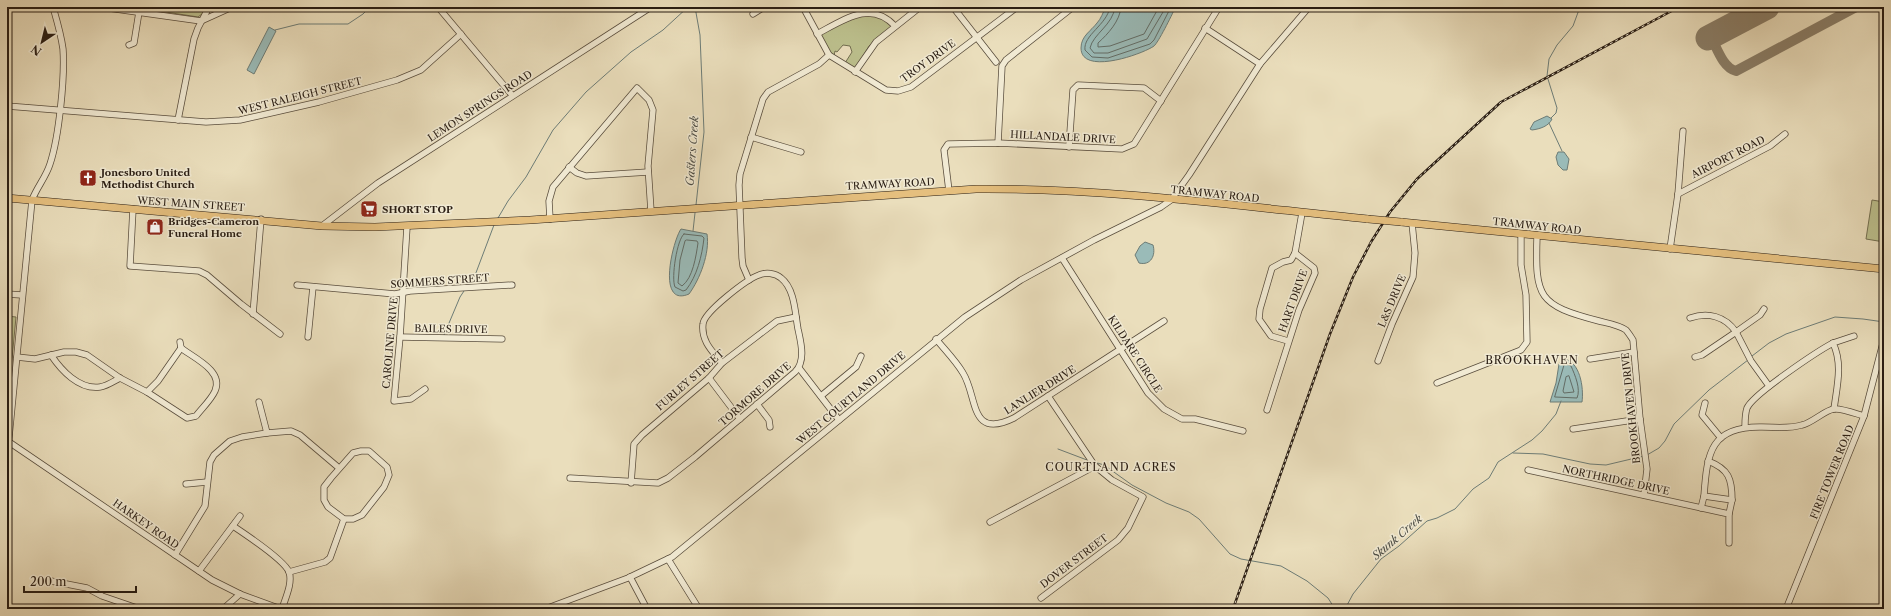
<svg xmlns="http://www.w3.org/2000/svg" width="1891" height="616" font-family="'Libre Caslon Text',serif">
  <rect width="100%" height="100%" fill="#eadebc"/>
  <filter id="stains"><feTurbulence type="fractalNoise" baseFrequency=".005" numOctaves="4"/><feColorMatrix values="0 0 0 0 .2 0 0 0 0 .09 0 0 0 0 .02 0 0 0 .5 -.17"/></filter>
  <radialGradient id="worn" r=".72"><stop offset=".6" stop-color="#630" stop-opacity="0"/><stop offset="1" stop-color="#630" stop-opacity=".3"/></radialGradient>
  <g fill="#bcc08d" stroke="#726e50">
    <polygon points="154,7 207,7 202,14 198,17 153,10"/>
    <polygon points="873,12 892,26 869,46 855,69 845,63 852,52 850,46 843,45 837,52 835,51 834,56 830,53 820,34 860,14"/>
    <polygon points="1872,200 1884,202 1884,242 1866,239"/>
    <polygon points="7,316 16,317 10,380 7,380"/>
  </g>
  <g fill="#9abbb8" stroke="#6d7c76">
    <path d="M1106,7H1174L1175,8C1172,15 1158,43 1154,46C1143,54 1081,76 1081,48C1081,36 1091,31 1097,23C1101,19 1103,12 1106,7Z"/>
    <polygon points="269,27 276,31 254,74 247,70"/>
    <path d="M1547,116L1552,119C1549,126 1540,129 1532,130L1530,129L1534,122Z"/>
    <polygon points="1558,152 1564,152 1569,159 1567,170 1563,170 1558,165 1556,157"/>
    <path d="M681,229L707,234C710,253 700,279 689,294C656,308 673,240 681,229Z"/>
    <path d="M1145,242L1153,245C1156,255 1151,266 1139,263L1135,255L1140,246Z"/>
    <path d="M1563,359C1580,360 1584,388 1582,402H1550L1556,383L1559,364Z"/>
  </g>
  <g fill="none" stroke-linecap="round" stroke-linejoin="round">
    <g stroke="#626c66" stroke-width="1">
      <path d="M1110,7C1107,25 1083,35 1085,50L1092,57L1108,58L1150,44L1154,40L1171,7"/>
      <path d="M1115,7C1113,25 1093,34 1090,48L1094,53H1108L1147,39L1166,7"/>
      <path d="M1121,7C1120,21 1108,34 1098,43V47L1110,46L1144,34L1159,7"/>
      <path d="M684,234L702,236L704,238C702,256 697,276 686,290L683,291L675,287C671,278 677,239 684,234Z"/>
      <path d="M687,240L697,241L698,243C696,256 693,278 682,286L678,283L680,260L685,241Z"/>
      <path d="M1565,363L1571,366C1575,375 1581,389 1577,398L1555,397Z"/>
      <polygon points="1569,376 1574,392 1564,393 1563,391 1566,377"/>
    </g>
    <g stroke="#6d7c76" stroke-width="1">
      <polyline points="695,7 700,35 704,132 696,205"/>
      <polyline points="275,30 299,24 348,24 363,14 370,7"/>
      <polyline points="1551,118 1556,113 1557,108 1547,76 1549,59 1557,45 1573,26 1580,7"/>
      <polyline points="1549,123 1562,151"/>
      <polyline points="498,218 508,201 526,177 553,130 586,92 631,52 663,30 688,7"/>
      <polyline points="693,231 695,213"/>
      <polyline points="467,283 474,278 494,225"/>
      <polyline points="444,335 460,297 464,291"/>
      <polyline points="1752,356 1769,343 1786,334 1835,317 1863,319 1884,322"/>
      <polyline points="1058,449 1087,460"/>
      <polyline points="1513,453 1543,454 1590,464 1606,465 1644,456"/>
      <polyline points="1647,455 1659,448 1665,441 1674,424 1709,390 1748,360"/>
      <polyline points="1094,462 1104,465 1132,485 1166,503 1189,512 1199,519 1230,554 1241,559 1281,566 1307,581 1328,598 1335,609"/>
      <polyline points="1345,609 1353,594 1381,559 1399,546 1427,521 1437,518 1455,509 1473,489 1489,478 1498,462 1532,440 1542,431 1556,414 1561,401"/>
    </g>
    <path stroke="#8a7e68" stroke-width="10" d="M1711,37C1717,48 1723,68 1736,71L1856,7"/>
    <polyline stroke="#8a7e68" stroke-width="25" points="1708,38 1767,7"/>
    <g stroke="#594d3d" stroke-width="7">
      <g id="minor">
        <polyline points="101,7 201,21 232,7"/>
        <polyline points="438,7 512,95"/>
        <polyline points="803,7 829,55 886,90 898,91 911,87 1017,7"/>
        <polyline points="953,7 996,62"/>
        <polyline points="753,14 764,7"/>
        <polyline points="1205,28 1260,64"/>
        <path d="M817,34C845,19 871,0 895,26"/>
        <polyline points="129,45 134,43 139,12"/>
        <polyline points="855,72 876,42 920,7"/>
        <polyline points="7,106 206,122 240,120 319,102 397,80 421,70 461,34"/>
        <polyline points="178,120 194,39 198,28 209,7"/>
        <polyline points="751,137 801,152"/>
        <polyline points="998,143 1002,66 1006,60 1073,7"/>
        <polyline points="1069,147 1073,90 1078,85 1144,88 1161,101"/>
        <polyline points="569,167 577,173 586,176 648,172"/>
        <polyline points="949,191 944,150 948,144 998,143 1122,149 1134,144 1219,7"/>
        <polyline points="1678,194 1770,146 1785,134"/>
        <polyline points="133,209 130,266 199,271 207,275 241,304 280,334"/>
        <polyline points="550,219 549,201 553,187 637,88 649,100 653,110 648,166 651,211"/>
        <polyline points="322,226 378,183 651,7"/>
        <polyline points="407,227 400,337 394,401 411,399 425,389"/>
        <path d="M1537,236C1535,298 1538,305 1599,321C1607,323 1619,325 1626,330C1628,332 1631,337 1633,340L1640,419L1647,469L1644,495"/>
        <polyline points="1670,249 1678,194 1683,131"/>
        <polyline points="1062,258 1148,393 1164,409 1182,419 1195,419 1243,431"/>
        <polyline points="749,280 743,266 742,258 739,185 740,174 763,99 768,92 819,64 829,55"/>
        <polyline points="297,285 395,294 410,291 512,285"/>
        <polyline points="7,294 22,295"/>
        <polyline points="253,314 261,219"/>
        <path d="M1690,318C1708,312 1725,316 1736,332L1760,315L1764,309"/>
        <polyline points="308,337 313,287"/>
        <polyline points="400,337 502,339"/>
        <path d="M936,339C945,350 956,361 963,373C978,397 969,440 1014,418L1164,321"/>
        <polyline points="1288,341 1271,336 1259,319 1260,309 1272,268 1283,262 1291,260 1295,253 1302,213"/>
        <path d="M51,355C61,370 79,390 100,387C107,386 114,381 120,378"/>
        <polyline points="17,357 35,359 64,352 76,352 87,355 120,378 147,392 158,381 181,348 180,342"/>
        <polyline points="1695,357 1702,355 1736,332 1751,361 1769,386"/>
        <polyline points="1590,359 1634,352"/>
        <polyline points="1378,361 1392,324 1413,277 1415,253 1412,223"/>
        <polyline points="799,368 839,420"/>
        <polyline points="709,378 740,419"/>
        <polyline points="1437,383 1521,350 1527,342 1526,295 1521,265 1521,234"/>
        <path d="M147,392L187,418L196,416C202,408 211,400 215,391C224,371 194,358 181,348"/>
        <polyline points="821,396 856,367 861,356"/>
        <polyline points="259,402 267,433"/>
        <polyline points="1705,403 1702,415 1721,438"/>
        <polyline points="757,404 769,420 770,427"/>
        <path d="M1834,409C1837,386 1843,364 1833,343L1854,336"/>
        <polyline points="1267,410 1299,310 1315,273 1314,268 1295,253"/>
        <path d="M1745,426C1745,420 1745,414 1747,408C1753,394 1818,351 1833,343"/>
        <polyline points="1573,429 1640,419"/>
        <polyline points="9,442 212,580 240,594 281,609"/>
        <polygon points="361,451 369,451 387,467 389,475 384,487 362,515 353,519 344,519 328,507 324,500 324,487 331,478 353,453"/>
        <path d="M7,458L32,200C37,187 46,177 50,164C59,137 65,77 63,49C61,34 57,21 53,7"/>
        <path d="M1708,461C1729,469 1732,479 1732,500"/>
        <polyline points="1528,470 1729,514 1729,543"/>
        <path d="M570,478L658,483L668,478L695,457L795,372C806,361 801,343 798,329C795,313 795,289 781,278C775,273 766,272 759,275C747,279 704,312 703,324C701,341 712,351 722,363"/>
        <polyline points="631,483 634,444 642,435 709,378 722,363 756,337 777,321 796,317"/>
        <polyline points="186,484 207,482"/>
        <polyline points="1701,508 1704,496"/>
        <path d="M1729,514L1732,500L1704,496C1707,452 1711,426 1762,427C1775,427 1789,429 1802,425C1812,423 1825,410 1834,409C1841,408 1857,414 1864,416"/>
        <polyline points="990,522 1095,466"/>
        <path d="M233,526C245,534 285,561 289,572C293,583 285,599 282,609"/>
        <polyline points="175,555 205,506 210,462 214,455 230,441 242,437 267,433 291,431 300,435 339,468"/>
        <polyline points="668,559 699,609"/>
        <polyline points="199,571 240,516"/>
        <polyline points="289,572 325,562 330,558 344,519"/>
        <polyline points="630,577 647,609"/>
        <polyline points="51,581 87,588 102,596 140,609"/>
        <polyline points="1041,598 1118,540 1128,528 1143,497 1112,480 1095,466 1048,396"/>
        <polyline points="223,609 240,594"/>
        <polyline points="545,609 628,578 672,557 965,317 1021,280 1094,240 1161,207 1171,200 1189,175 1260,64 1309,7"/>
        <polyline points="1786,609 1864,416 1884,339"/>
      </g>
    </g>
    <g stroke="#291d13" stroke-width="8">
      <g id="major">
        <path d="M7,198L322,226L375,227L530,220L976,189C1107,188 1238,206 1368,219"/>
        <polyline points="1401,222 1884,269"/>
      </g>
    </g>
    <use href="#minor" stroke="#f1ead3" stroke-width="5.5"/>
    <use href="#major" stroke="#e5bf7e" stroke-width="7"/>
    <g stroke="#291d13" stroke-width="2.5">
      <polyline id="rail" points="1233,609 1330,334 1353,277 1371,242 1390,212 1417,179 1501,102 1679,7"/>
    </g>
    <use href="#rail" stroke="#f1ead3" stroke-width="1" stroke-dasharray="3" stroke-linecap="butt"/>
    <g stroke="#291d13" stroke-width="8" stroke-linecap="butt">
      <polyline id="major-bridge" points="1368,219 1401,222"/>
    </g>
    <use href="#major-bridge" stroke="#e5bf7e" stroke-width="7"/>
  </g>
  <defs>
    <g id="church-square" transform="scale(0.9)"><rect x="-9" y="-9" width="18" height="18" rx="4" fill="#8f2418" stroke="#f1ead3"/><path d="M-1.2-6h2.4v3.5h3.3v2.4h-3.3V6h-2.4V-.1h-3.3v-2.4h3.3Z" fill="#fff"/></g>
    <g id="supermarket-square" transform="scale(0.9)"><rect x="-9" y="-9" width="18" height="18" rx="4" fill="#8f2418" stroke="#f1ead3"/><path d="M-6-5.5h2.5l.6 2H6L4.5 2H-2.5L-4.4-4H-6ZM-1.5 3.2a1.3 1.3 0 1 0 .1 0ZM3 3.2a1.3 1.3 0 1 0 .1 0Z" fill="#fff"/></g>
    <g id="shop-square" transform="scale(0.9)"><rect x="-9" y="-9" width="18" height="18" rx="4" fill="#8f2418" stroke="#f1ead3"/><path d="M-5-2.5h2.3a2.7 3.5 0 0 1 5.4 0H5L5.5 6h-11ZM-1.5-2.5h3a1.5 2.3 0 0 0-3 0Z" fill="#fff"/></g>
  </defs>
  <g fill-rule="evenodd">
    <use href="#church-square" x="88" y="178"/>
    <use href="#supermarket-square" x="369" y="209"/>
    <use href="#shop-square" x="155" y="227"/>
  </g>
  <g text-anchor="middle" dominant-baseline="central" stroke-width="3" stroke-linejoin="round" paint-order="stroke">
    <g font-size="10" fill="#291d13" stroke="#f1ead3">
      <text transform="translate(928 61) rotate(-36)">TROY DRIVE</text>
      <text transform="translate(300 96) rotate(-14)">WEST RALEIGH STREET</text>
      <text transform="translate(480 106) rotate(-33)">LEMON SPRINGS ROAD</text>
      <text transform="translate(1063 137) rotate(3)">HILLANDALE DRIVE</text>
      <text transform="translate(1728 157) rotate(-27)">AIRPORT ROAD</text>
      <text transform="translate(890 184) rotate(-3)">TRAMWAY ROAD</text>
      <text transform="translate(1215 194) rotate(6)">TRAMWAY ROAD</text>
      <text transform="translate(191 204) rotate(4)">WEST MAIN STREET</text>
      <text transform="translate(1537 226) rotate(6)">TRAMWAY ROAD</text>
      <text transform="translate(440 281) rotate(-4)">SOMMERS STREET</text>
      <text transform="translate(1293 301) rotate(-70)">HART DRIVE</text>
      <text transform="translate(1392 301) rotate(-67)">L&amp;S DRIVE</text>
      <text transform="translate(451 329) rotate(1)">BAILES DRIVE</text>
      <text transform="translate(390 343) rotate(-85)">CAROLINE DRIVE</text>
      <text transform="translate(1135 354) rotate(57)">KILDARE CIRCLE</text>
      <text transform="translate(690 380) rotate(-41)">FURLEY STREET</text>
      <text transform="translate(1040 390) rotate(-32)">LANLIER DRIVE</text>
      <text transform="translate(755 394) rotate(-41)">TORMORE DRIVE</text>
      <text transform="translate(851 398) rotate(-40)">WEST COURTLAND DRIVE</text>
      <text transform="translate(1631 408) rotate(-96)">BROOKHAVEN DRIVE</text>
      <text transform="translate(1832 472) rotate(-68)">FIRE TOWER ROAD</text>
      <text transform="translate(1616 480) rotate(12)">NORTHRIDGE DRIVE</text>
      <text transform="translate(146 524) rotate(35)">HARKEY ROAD</text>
      <text transform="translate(1074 561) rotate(-37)">DOVER STREET</text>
    </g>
    <g font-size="10" font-weight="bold" fill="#291d13" stroke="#f1ead3" text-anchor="start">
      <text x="101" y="172">Jonesboro United<tspan x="101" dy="12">Methodist Church</tspan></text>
      <text x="382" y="209">SHORT STOP</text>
      <text x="168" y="221">Bridges-Cameron<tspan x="168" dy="12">Funeral Home</tspan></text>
    </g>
    <g font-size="11" font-style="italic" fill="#4b4c45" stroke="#f1ead3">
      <text transform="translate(692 151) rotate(-86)">Gasters Creek</text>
      <text transform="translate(1397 537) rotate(-41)">Skunk Creek</text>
    </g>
    <g font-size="11" letter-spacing="1" fill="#291d13" stroke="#f1ead3">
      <text x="1532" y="360">BROOKHAVEN</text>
      <text x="1111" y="467">COURTLAND ACRES</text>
    </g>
  </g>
  <rect width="1891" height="616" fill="none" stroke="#eadebc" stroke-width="24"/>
  <rect x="8" y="8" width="1875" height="600" fill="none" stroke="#291d13" stroke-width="2"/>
  <rect x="12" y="12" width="1867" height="592" fill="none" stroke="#291d13"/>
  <g transform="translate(42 42) rotate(215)" stroke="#f1ead3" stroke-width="3" paint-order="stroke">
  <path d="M0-3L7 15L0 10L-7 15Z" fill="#291d13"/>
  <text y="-6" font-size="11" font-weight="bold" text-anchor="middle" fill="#291d13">N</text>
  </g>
  <path d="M24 586v6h112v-6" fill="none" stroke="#291d13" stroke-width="2"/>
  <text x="30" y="586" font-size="12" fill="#291d13" stroke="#f1ead3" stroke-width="3" paint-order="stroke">200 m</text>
  <rect width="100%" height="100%" filter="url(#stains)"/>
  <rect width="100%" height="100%" fill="url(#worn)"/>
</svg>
